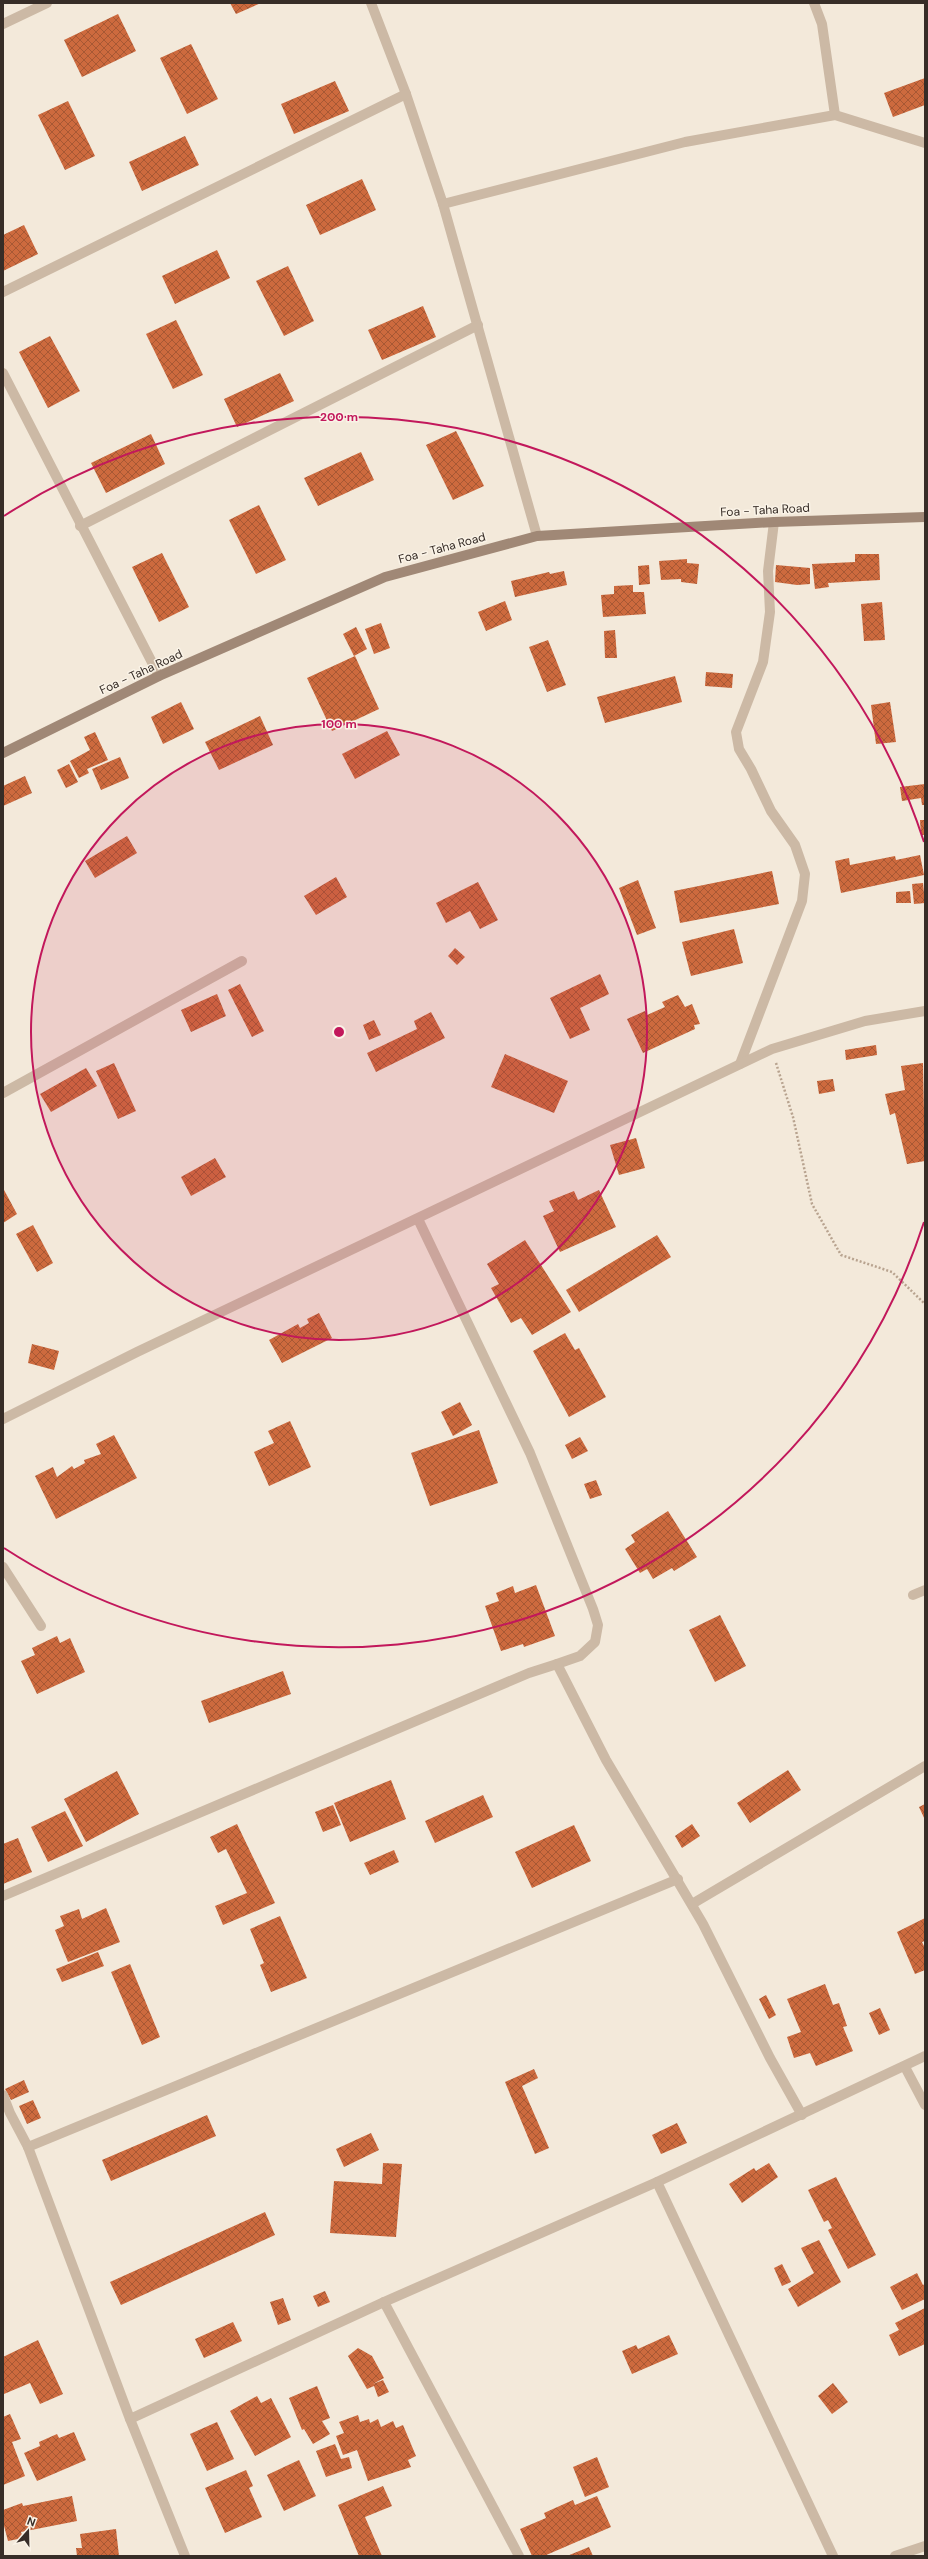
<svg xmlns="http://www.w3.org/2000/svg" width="928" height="2559" font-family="'DM Sans',sans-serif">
  <defs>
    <pattern id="building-cross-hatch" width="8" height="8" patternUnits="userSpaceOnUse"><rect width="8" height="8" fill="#cd6a3e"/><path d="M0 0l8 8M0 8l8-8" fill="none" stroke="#a75834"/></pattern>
  </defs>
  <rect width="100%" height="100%" fill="#f3e9da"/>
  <g fill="url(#building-cross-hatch)">
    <polygon points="230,3 261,3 236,14"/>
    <polygon points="118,14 136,51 82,77 64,40"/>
    <polygon points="191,44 218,99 187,114 160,58"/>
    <polygon points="925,78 925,105 893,117 884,93"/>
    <polygon points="335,81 349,111 294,134 281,104"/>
    <polygon points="68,101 95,156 65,170 38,115"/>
    <polygon points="185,136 199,165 142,191 129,162"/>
    <polygon points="362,179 376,210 320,235 306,205"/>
    <polygon points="24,225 38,254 3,271 3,235"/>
    <polygon points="217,250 230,278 175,304 162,276"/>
    <polygon points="288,266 314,321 284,336 256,281"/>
    <polygon points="423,306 436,337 382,360 368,330"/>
    <polygon points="176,320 203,375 173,389 146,334"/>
    <polygon points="50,336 80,391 48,408 19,352"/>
    <polygon points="280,373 294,401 237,427 224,399"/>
    <polygon points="456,431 484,486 453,500 426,445"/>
    <polygon points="151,434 165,464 106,493 91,463"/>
    <polygon points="361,452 374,480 318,506 304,478"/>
    <polygon points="259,505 286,560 256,574 229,520"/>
    <polygon points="162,553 189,607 159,622 132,567"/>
    <polygon points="855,554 879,554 880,580 828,583 829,587 815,589 812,564 855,562"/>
    <polygon points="687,559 687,563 699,564 697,584 681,582 681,579 661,580 659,561"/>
    <polygon points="649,565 650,584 639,585 638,566"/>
    <polygon points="776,565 810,568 810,584 797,585 775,582"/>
    <polygon points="564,571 567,585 515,597 511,581 549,572 550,574"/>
    <polygon points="633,585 633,592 644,592 646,614 603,617 601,595 614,594 614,586"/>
    <polygon points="505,601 512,620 486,631 478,612"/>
    <polygon points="882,602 885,640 864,641 861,604"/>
    <polygon points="381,623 390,648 374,654 365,629"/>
    <polygon points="356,627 367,649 354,656 343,634"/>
    <polygon points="615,630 617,658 605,658 604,631"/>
    <polygon points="548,640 566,685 547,692 529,647"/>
    <polygon points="355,656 379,709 332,731 307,678"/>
    <polygon points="706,672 733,674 732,688 705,686"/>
    <polygon points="675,676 682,702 605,723 597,697"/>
    <polygon points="181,702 194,729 163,744 151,717"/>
    <polygon points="890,702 896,742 876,744 871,705"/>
    <polygon points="260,716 273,745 219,770 205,742"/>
    <polygon points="387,731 400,755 355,779 342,754"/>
    <polygon points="95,732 108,760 87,769 89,773 79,778 70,761 90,750 84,737"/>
    <polygon points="120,757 129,778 101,790 92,769"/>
    <polygon points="69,764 78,782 66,788 57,770"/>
    <polygon points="25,776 32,793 3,806 3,786"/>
    <polygon points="925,784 925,805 922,805 921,798 902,801 900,787"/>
    <polygon points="920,820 925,820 925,835 921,835"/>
    <polygon points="127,836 137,853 95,878 85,861"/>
    <polygon points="920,855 924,875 841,893 835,861 849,858 850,865 895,856 896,860"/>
    <polygon points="772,871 779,904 680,923 674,891"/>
    <polygon points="336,877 347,897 316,915 304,896"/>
    <polygon points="638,880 656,928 637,935 619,888"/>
    <polygon points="478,882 498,920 480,929 470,911 446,923 436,903"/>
    <polygon points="923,883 925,903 914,904 912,884"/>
    <polygon points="910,891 911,903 896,903 896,892"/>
    <polygon points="734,929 743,963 691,976 682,942"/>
    <polygon points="455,948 465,957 457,965 448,956"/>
    <polygon points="600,974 609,994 580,1008 590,1030 570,1039 550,998"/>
    <polygon points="240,984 264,1031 252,1037 228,990"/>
    <polygon points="217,994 226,1016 191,1032 181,1010"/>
    <polygon points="678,995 685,1007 692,1004 700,1024 694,1025 695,1029 643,1053 627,1019 645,1011 647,1015 665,1007 662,1002"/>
    <polygon points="431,1012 445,1038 376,1072 367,1053 417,1029 414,1021"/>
    <polygon points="374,1020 381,1035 369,1040 363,1025"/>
    <polygon points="876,1045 877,1055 846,1060 845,1050"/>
    <polygon points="505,1054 568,1081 554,1113 491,1087"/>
    <polygon points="114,1063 136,1111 118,1119 96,1071"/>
    <polygon points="923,1063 925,1161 907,1164 895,1113 890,1115 885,1094 905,1090 901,1066"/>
    <polygon points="86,1068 97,1086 51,1112 40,1094"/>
    <polygon points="833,1079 835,1091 819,1094 817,1081"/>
    <polygon points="636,1138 645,1168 619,1175 610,1145"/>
    <polygon points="215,1158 226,1177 191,1196 181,1177"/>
    <polygon points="3,1188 17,1214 3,1223"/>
    <polygon points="599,1190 616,1227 560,1252 543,1216 554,1211 549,1201 574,1191 578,1200"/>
    <polygon points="33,1225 53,1263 37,1272 16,1234"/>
    <polygon points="657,1235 671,1257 579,1312 566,1290"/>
    <polygon points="525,1240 571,1312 532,1335 521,1318 511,1323 491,1288 499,1284 487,1264"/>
    <polygon points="319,1313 332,1338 282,1363 269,1340 298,1324 300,1328 309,1323 307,1319"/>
    <polygon points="565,1333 575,1350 579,1348 606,1397 569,1417 533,1351"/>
    <polygon points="32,1344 59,1351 54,1370 28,1363"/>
    <polygon points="460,1402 472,1425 453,1436 441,1412"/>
    <polygon points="290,1421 311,1467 269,1486 254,1452 274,1443 268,1431"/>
    <polygon points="479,1430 498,1483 430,1506 411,1453"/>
    <polygon points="114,1435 137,1478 56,1519 35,1476 53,1467 57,1477 72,1466 74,1469 85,1463 84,1460 101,1454 96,1444"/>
    <polygon points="580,1437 588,1451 572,1459 565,1445"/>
    <polygon points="596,1480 602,1495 590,1499 584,1484"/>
    <polygon points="668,1511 697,1557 674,1571 672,1568 653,1579 647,1569 640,1573 625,1549 635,1542 631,1535"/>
    <polygon points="536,1585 555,1636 524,1647 523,1644 501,1651 485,1606 499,1601 496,1593 513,1586 515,1593"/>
    <polygon points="720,1615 746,1666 715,1682 689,1630"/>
    <polygon points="57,1636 60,1643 70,1638 85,1672 37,1694 21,1661 35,1655 32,1648"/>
    <polygon points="283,1671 291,1694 209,1723 201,1701"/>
    <polygon points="788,1770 801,1790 750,1823 737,1803"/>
    <polygon points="117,1771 139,1814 86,1842 64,1799"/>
    <polygon points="391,1780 406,1819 350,1842 334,1803"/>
    <polygon points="483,1795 493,1817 435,1843 425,1821"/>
    <polygon points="925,1804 925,1820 919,1807"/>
    <polygon points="333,1805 341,1825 323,1832 315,1812"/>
    <polygon points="65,1811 83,1846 48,1862 31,1827"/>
    <polygon points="237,1824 275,1903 223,1925 215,1906 247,1893 226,1849 218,1853 210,1837"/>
    <polygon points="692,1824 700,1836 682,1848 675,1836"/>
    <polygon points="574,1825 591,1861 532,1888 515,1852"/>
    <polygon points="18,1838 32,1872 3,1884 3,1844"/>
    <polygon points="394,1850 399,1862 370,1875 364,1863"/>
    <polygon points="106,1908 120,1942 68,1962 55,1930 64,1926 60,1916 79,1909 82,1919"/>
    <polygon points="280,1916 307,1978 271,1992 260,1965 264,1963 250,1929"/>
    <polygon points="925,1918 925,1941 922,1942 925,1948 925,1970 915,1974 897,1932"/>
    <polygon points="98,1952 104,1966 62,1982 56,1969"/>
    <polygon points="130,1964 160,2037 142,2045 111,1972"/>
    <polygon points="825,1984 833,2005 839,2003 847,2026 843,2027 853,2051 816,2066 810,2053 794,2058 787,2037 801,2032 787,1999"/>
    <polygon points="766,1995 776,2015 769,2019 759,1999"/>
    <polygon points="880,2008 890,2030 879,2035 869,2013"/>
    <polygon points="534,2069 538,2078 522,2086 549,2148 535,2154 505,2082"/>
    <polygon points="24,2080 29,2092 11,2100 5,2089"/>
    <polygon points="33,2100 41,2118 27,2124 19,2106"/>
    <polygon points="207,2115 216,2136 111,2181 102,2160"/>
    <polygon points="677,2123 687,2143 661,2154 652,2135"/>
    <polygon points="371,2133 379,2150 344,2167 336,2149"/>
    <polygon points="383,2163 402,2164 396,2237 330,2233 334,2181 382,2184"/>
    <polygon points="769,2163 778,2177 742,2203 729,2184 754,2168 756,2171"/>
    <polygon points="836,2177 876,2255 848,2269 828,2230 832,2228 828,2220 824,2222 808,2190"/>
    <polygon points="265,2212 275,2235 121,2305 110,2282"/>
    <polygon points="819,2240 841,2282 798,2307 788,2289 814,2273 801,2248"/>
    <polygon points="782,2264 791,2282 782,2286 774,2268"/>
    <polygon points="917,2273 923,2285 925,2284 925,2299 902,2310 890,2287"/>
    <polygon points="325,2291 330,2302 318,2307 313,2296"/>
    <polygon points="283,2298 291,2320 278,2325 270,2302"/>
    <polygon points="925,2308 925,2344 899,2356 889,2335 899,2330 895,2323"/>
    <polygon points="233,2322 242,2341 204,2358 195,2339"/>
    <polygon points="669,2335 678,2354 632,2374 622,2351 636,2345 638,2349"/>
    <polygon points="38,2340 63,2394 40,2404 30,2383 4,2394 3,2391 3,2357"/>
    <polygon points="358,2348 372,2356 384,2378 373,2384 383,2380 389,2392 378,2397 374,2386 367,2389 348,2356"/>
    <polygon points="833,2383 848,2402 832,2414 818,2396"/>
    <polygon points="317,2386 330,2418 322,2421 330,2434 313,2444 304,2429 302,2430 289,2398"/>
    <polygon points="257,2396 261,2403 271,2398 291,2437 255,2456 230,2411"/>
    <polygon points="10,2414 21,2439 12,2442 25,2476 3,2485 3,2417"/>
    <polygon points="358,2415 360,2422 369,2419 370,2423 378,2419 381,2427 393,2421 396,2428 403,2425 416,2456 408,2460 411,2467 368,2481 357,2450 343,2455 336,2436 344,2433 339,2422"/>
    <polygon points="217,2422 234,2459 207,2471 190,2434"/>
    <polygon points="74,2432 86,2460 37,2481 24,2453 40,2446 39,2442 57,2434 59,2438"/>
    <polygon points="335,2444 341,2459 349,2457 352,2468 326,2477 316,2451"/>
    <polygon points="597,2457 609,2487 585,2497 573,2467"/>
    <polygon points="299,2460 316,2496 284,2511 267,2475"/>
    <polygon points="246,2470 253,2486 249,2488 262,2517 225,2533 205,2488"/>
    <polygon points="383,2486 392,2506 365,2517 382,2556 359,2556 338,2505"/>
    <polygon points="72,2496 77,2521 21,2532 23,2538 8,2541 3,2522 3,2510 22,2503 23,2506"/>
    <polygon points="597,2496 611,2527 544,2556 532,2556 520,2529 546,2518 544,2513 573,2500 575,2505"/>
    <polygon points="116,2529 119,2556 77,2556 76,2548 82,2548 80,2534"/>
    <polygon points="589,2547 593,2556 567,2556"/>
  </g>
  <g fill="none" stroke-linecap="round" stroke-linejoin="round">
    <polyline stroke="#b8a38f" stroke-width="2.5" stroke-dasharray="2 2" stroke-linecap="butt" points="776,1063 793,1117 812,1204 841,1255 892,1272 925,1304"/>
    <g stroke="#ccb9a5" stroke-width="10">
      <polyline points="371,3 406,94 443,204 537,536"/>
      <polyline points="814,3 822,24 835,115"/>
      <polyline points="3,24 47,3"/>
      <polyline points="443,204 685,142 835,115 925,143"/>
      <polyline points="3,292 406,94"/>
      <polyline points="3,373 159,676"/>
      <polyline points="80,526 478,325"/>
      <polyline points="740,1064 802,901 805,874 795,845 771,811 751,769 739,749 736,732 763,662 770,612 768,571 774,522"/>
      <polyline points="3,1093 242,961"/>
      <polyline points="418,1219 530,1453 593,1609 598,1625 595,1642 580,1656 557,1664"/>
      <polyline points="3,1419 137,1352 772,1049 865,1021 925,1011"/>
      <polyline points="3,1567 41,1626"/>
      <polyline points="913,1595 925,1590"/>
      <polyline points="3,1896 529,1673 557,1664 606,1760 703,1924 770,2058 802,2115"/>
      <polyline points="692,1904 925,1766"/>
      <polyline points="905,2067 925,2105"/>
      <polyline points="3,2095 10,2113 28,2147 130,2419 185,2556"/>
      <polyline points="28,2147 678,1879"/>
      <polyline points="657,2182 833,2556"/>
      <polyline points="384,2302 519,2556"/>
      <polyline points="130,2419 384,2302 657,2182 925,2056"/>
      <polyline points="895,2556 925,2546"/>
    </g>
    <polyline stroke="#a08876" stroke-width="10" points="3,753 159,676 385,577 537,536 774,522 925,517"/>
  </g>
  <circle cx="339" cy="1032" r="308" fill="#c2185b" fill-opacity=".12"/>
  <g fill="none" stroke="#c2185b" stroke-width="2">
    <circle cx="339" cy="1032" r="308"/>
    <path d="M924 1222A615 615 0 0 1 4 1548M4 516A615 615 0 0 1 924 842"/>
  </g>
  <g text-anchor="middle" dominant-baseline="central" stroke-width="3" stroke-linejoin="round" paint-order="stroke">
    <g font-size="12" fill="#372d27" stroke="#faf3e7">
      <text transform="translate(765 510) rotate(-3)">Foa - Taha Road</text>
      <text transform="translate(442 548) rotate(-15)">Foa - Taha Road</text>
      <text transform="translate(141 672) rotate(-25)">Foa - Taha Road</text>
    </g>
  </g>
  <circle cx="339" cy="1032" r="6" fill="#c2185b" stroke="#faf3e7" stroke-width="2"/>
  <g font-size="12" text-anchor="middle" font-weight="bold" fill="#c2185b" stroke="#faf3e7" stroke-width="3" stroke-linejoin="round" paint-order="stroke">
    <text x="339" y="421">200 m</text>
    <text x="339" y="728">100 m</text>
  </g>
  <rect width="928" height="2559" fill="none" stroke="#372d27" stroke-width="8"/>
  <g transform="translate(28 2531) rotate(20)" stroke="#faf3e7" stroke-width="3" paint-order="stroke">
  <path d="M0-3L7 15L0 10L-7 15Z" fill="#372d27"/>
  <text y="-6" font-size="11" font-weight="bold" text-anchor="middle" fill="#372d27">N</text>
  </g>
</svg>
